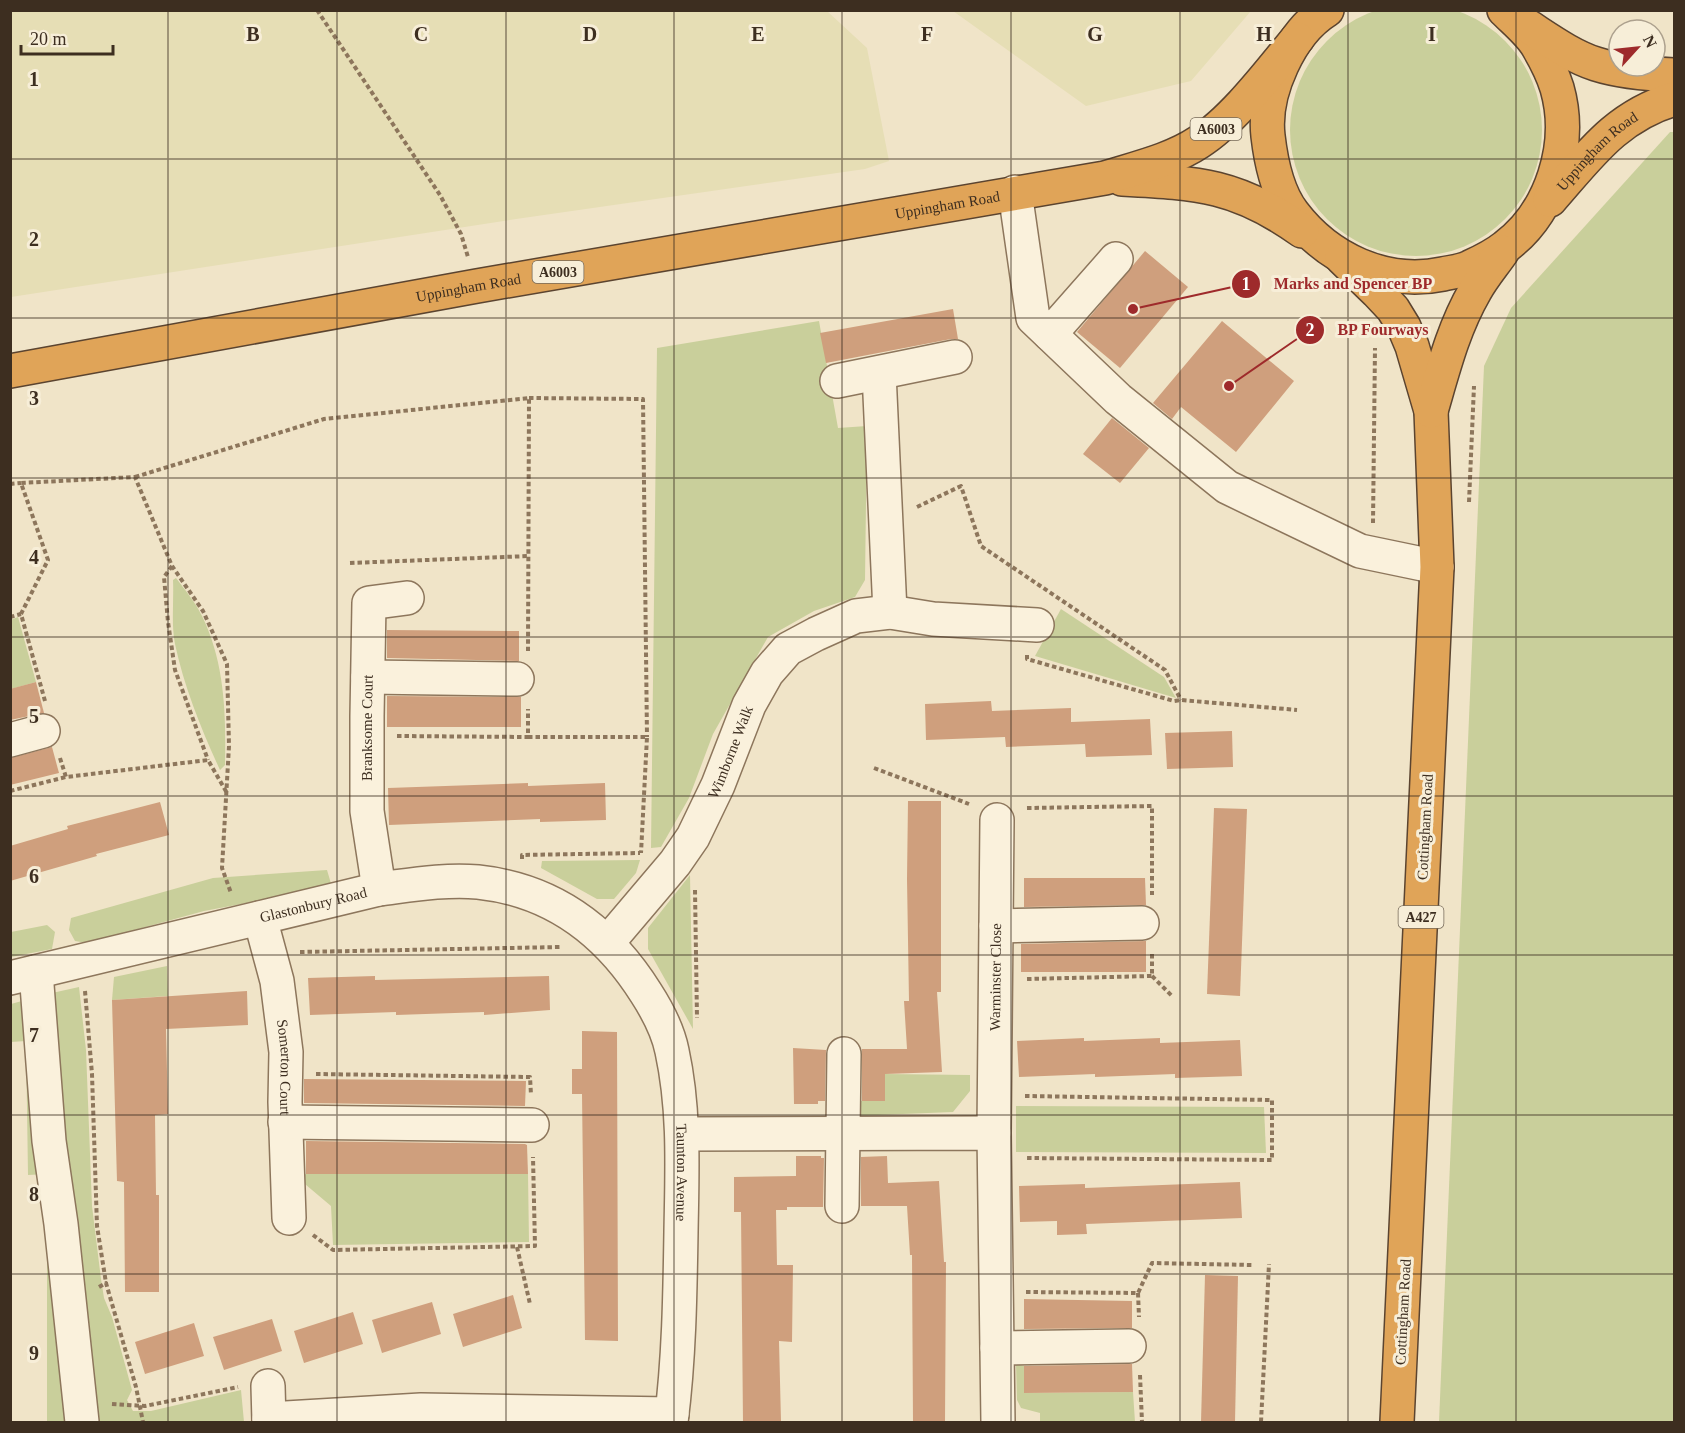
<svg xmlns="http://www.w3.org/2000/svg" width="1685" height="1433" font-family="Georgia,serif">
  <rect width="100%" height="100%" fill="#f0e4c8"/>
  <g fill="#e6deb5">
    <polygon points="827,11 867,48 889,161 865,169 516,219 11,297 11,11"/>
    <polygon points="953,11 1251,11 1191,81 1086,106"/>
  </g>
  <g fill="#c9cf9b">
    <circle cx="1416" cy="130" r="126"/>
    <polygon points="1670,132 1674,132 1674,1422 1439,1422 1484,366 1511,308"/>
    <polygon points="819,321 838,428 867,426 865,580 855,597 814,611 768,637 713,734 689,798 661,847 651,848 657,348"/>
    <path d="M176,578C185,590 196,603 202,616C225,663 226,714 225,765L220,770C202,731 184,687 175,644C171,624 174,600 173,580Z"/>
    <polygon points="1061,609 1164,677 1176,698 1035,656"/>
    <polygon points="18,617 36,682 11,689 10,620"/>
    <polygon points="640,860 636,873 614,899 597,899 541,868 542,861"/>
    <polygon points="327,870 332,887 204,911 87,943 75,941 69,930 71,918 213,878"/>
    <polygon points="690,875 693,1029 648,949 648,928"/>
    <polygon points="47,925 55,932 52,949 11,957 11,932"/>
    <polygon points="167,966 168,996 112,1000 114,977"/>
    <polygon points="79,987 86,1050 92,1206 101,1279 104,1298 112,1317 132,1390 127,1400 133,1411 151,1411 241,1390 244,1422 87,1422 43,995"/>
    <polygon points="29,999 48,1174 28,1175 26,1041 11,1042 11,1004"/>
    <polygon points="885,1074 970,1075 970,1091 953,1112 852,1116 860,1101 885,1100"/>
    <polygon points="1016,1106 1264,1107 1266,1153 1016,1152"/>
    <polygon points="306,1174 528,1174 529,1242 333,1245 331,1206 299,1179"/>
    <polygon points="47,1177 75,1422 47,1422"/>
    <polygon points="1016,1364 1024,1366 1025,1393 1133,1392 1135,1422 1040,1422 1040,1413 1021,1408 1017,1400"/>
  </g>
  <g fill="#cf9f7d">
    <polygon points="1145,251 1188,287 1120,368 1077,332"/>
    <polygon points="953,309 958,339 951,339 826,363 820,333"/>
    <polygon points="1222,321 1294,381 1236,452 1181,407 1172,419 1153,403"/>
    <polygon points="1112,418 1149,448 1120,483 1083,454"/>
    <polygon points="387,630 519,631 519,661 387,658"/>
    <polygon points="36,682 44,713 10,720 10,689"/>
    <polygon points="387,696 521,697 521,727 387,727"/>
    <polygon points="991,701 992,711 1071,708 1071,722 1150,719 1152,755 1086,757 1085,744 1006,747 1005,737 926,740 925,704"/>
    <polygon points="1232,731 1233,767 1167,769 1165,733"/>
    <polygon points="52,747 59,773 10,785 10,758"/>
    <polygon points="528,783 528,786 605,783 606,820 540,822 540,819 389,825 388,788"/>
    <polygon points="908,801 941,801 941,992 937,992 942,1072 885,1074 885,1101 862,1101 862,1049 907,1049 904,1001 909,1001 907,879"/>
    <polygon points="160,802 169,835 96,854 97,856 10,881 10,846 68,829 67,826"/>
    <polygon points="1214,808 1247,809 1240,996 1207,994"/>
    <polygon points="1024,878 1145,878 1146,905 1024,907"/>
    <polygon points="1146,941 1146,972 1021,972 1021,944"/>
    <polygon points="375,976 375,980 549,976 550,1010 484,1015 484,1012 396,1015 396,1012 310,1015 308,978"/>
    <polygon points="247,991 248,1025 166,1029 168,1114 155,1115 156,1195 159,1195 159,1292 125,1292 124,1182 117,1181 112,1000"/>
    <polygon points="582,1031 617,1032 618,1341 585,1340 582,1094 572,1094 572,1069 582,1069"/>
    <polygon points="1084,1038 1084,1041 1160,1038 1160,1043 1240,1040 1242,1076 1175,1078 1175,1074 1095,1077 1095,1074 1019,1077 1017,1041"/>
    <polygon points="793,1048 826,1050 825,1101 818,1101 818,1104 794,1104"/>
    <polygon points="304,1079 526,1081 525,1106 304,1103"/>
    <polygon points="306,1141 525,1144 527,1145 528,1174 306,1174"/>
    <polygon points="796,1156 821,1156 821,1158 824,1158 823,1207 787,1207 787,1210 776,1210 777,1265 793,1265 792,1342 779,1341 781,1422 743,1422 741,1212 734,1212 734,1177 796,1176"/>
    <polygon points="887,1156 888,1183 939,1181 944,1262 946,1262 945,1422 913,1422 912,1255 910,1255 907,1206 861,1206 861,1157"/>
    <polygon points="1240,1182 1242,1218 1086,1224 1087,1234 1057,1235 1057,1221 1020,1222 1019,1186 1085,1184 1085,1188"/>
    <polygon points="1205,1275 1238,1276 1235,1422 1201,1422"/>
    <polygon points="513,1295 522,1328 463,1347 453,1314"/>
    <polygon points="1024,1299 1132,1301 1132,1328 1024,1329"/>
    <polygon points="432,1302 441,1334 382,1353 372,1320"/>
    <polygon points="353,1312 363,1344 304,1363 294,1331"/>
    <polygon points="272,1319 282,1351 224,1370 213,1337"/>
    <polygon points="194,1323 204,1356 145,1374 135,1342"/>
    <polygon points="1132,1364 1133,1392 1024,1393 1024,1366"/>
  </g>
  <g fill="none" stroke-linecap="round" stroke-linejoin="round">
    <g stroke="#8d765c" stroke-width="36">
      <g id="minor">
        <polyline points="1015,192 1033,318 1118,399 1227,487 1360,551 1437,567"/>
        <polyline points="1050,334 1116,259"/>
        <polyline points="879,373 890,612"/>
        <polyline points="837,381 955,357"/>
        <polyline points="368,677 517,679"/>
        <polyline points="10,740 43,731"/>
        <path id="s1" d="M379,889L367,811V716L369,603L407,598"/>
        <path id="s2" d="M260,918L277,981L286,1052L285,1102L289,1218"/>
        <polyline points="996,926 1142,923"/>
        <path id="s3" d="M608,942L675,863L693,837L718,785L749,705L767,673L788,649L816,634L856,616L890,612L933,619L1037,625"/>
        <polyline points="36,972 49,1141 61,1224 82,1422"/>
        <path id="s4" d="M10,978L379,889C411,885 445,879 478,882C553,890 607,931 646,993C657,1010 668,1031 672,1051C685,1111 682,1171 681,1232C680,1296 679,1359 671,1422"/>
        <polyline points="285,1122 532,1125"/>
        <path id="s5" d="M994,1133L997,820"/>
        <polyline points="683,1134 994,1133 998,1422"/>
        <polyline points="842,1206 844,1054"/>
        <polyline points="997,1348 1129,1346"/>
        <polyline points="268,1386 269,1422"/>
        <polyline points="269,1419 421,1410 672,1414"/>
      </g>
    </g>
    <g stroke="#5b4430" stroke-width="36">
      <g id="highway">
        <path d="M1327,10C1290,33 1263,93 1268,136C1271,162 1277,192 1293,213C1328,259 1385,286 1443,274C1452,272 1462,271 1470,267C1481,262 1495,255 1505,247C1552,212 1573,144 1557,88C1553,75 1545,59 1538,47C1531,34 1515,21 1504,10"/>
        <path d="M1526,25C1548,39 1571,56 1596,64C1621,72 1648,74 1674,75"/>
        <path d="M1122,179C1199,183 1238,185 1302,231"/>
        <path id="s6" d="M1550,200C1589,156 1615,117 1674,99"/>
        <polyline points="1342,258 1377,292 1393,309 1404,327 1412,346 1431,411 1437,567 1397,1422"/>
        <path id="s7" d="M10,371L477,286L1105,178C1137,168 1172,160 1199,142C1234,120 1271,70 1297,39"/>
        <path d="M1431,411C1443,370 1453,329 1475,291C1482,278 1493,265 1502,252"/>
      </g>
    </g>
    <g stroke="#8d765c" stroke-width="4" stroke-dasharray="4.5 3" stroke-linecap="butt">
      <polyline points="317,10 440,195 461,234 468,257"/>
      <polyline points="529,398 643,399 647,737"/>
      <polyline points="135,477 324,419 529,398 528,651"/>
      <polyline points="10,484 21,483"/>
      <polyline points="1469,502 1474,386"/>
      <polyline points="917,507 961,486 981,546 1165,670 1181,700"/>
      <polyline points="1373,523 1375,348"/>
      <polyline points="350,563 529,556"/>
      <polyline points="172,566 164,577 168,622 175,670 208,760"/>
      <polyline points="10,617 21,614"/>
      <polyline points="1027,655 1027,659 1174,701 1181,700 1297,710"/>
      <polyline points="45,701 21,614 48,560 21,483 135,477 172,566 203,611 227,664 229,746 222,868 231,893"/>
      <polyline points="397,736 528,737 528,709"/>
      <polyline points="528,737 647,737 641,853"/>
      <polyline points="60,758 66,777 208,760 227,793"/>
      <polyline points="874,768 969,804"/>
      <polyline points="10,791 66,777"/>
      <polyline points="1027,808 1152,806 1152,895"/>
      <polyline points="522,859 522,855 640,853"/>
      <polyline points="695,890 697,1018"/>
      <polyline points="300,952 560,947"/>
      <polyline points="1152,976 1172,996"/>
      <polyline points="1027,979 1152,976 1152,953"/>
      <polyline points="85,991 92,1074 97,1226 106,1283"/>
      <polyline points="316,1074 530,1077 531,1095"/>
      <polyline points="1025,1096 1272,1100 1272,1160 1025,1158"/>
      <polyline points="313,1235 333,1250 535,1246 533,1157"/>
      <polyline points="517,1247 530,1304"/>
      <polyline points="99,1287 106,1283 136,1387 143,1422"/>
      <polyline points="1026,1292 1138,1293 1152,1263 1252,1265"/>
      <polyline points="1138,1293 1139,1317"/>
      <polyline points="1140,1375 1142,1422"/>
      <polyline points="112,1404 145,1406 238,1387"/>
      <polyline points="1261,1422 1269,1264"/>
    </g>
    <use href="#minor" stroke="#faf1dc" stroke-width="33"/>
    <use href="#highway" stroke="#e0a458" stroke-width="33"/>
  </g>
  <path fill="none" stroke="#3d2e20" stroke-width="1.5" stroke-opacity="0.55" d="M168,10V1422M337,10V1422M506,10V1422M674,10V1422M842,10V1422M1011,10V1422M1180,10V1422M1348,10V1422M1516,10V1422M10,159H1674M10,318H1674M10,478H1674M10,637H1674M10,796H1674M10,955H1674M10,1115H1674M10,1274H1674"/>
  <g text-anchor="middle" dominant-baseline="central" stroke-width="6" stroke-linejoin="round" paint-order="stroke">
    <g fill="#f7eed8" stroke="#756857" stroke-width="1.5">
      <rect x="1190.5" y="118" width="51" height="22" rx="4.5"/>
      <rect x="532.5" y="261" width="51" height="22" rx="4.5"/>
      <rect x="1398.5" y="906" width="45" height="22" rx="4.5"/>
    </g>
    <g font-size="14" font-weight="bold" fill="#3d2e20">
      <text x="1216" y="129">A6003</text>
      <text x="558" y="272">A6003</text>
      <text x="1421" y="917">A427</text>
    </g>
    <g font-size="15" fill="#3d2e20" stroke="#f7eed8">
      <text stroke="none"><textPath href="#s6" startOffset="68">Uppingham Road</textPath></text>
      <text stroke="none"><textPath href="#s7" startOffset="952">Uppingham Road</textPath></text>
      <text stroke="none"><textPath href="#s7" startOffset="466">Uppingham Road</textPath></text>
      <text stroke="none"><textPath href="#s1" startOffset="162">Branksome Court</textPath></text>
      <text stroke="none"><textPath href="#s3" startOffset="228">Wimborne Walk</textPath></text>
      <text transform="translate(1425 827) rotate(-87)">Cottingham Road</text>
      <text stroke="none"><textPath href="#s4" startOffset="312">Glastonbury Road</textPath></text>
      <text stroke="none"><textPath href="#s5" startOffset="156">Warminster Close</textPath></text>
      <text stroke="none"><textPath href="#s2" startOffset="152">Somerton Court</textPath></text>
      <text stroke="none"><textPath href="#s4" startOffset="874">Taunton Avenue</textPath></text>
      <text transform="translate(1403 1312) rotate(-87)">Cottingham Road</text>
    </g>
  </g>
  <g font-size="20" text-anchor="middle" font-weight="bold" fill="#3d2e20" stroke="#f7eed8" stroke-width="6" stroke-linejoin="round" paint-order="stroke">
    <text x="253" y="41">B</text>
    <text x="421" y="41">C</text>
    <text x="590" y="41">D</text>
    <text x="758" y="41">E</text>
    <text x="927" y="41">F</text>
    <text x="1095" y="41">G</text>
    <text x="1264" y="41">H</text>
    <text x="1432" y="41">I</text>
    <text x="34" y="86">1</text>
    <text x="34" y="246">2</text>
    <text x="34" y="405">3</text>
    <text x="34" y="564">4</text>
    <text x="34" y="723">5</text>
    <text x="34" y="883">6</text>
    <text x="34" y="1042">7</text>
    <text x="34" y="1201">8</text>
    <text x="34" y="1360">9</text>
  </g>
  <path fill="none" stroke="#9e2a2b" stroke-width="2" d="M1133 309L1246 284M1229 386L1310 330"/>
  <g fill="#9e2a2b" stroke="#f7eed8" stroke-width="2">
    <circle cx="1133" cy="309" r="6"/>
    <circle cx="1229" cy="386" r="6"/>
    <circle cx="1246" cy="284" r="15"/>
    <circle cx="1310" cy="330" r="15"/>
  </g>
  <g font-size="18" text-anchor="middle" font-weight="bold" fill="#fff">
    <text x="1246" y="290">1</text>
    <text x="1310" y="336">2</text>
  </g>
  <g font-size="16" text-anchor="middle" font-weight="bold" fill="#9e2a2b" stroke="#f7eed8" stroke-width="6" stroke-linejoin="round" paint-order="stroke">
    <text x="1353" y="289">Marks and Spencer BP</text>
    <text x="1383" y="335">BP Fourways</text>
  </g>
  <rect width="1685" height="1433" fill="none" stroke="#3d2e20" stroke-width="24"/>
  <g transform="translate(1637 48) rotate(63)"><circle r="28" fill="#f7eed8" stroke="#ada18e" stroke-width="1.5"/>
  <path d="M0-4.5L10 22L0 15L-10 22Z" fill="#9e2a2b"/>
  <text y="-9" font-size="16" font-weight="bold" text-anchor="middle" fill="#3d2e20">N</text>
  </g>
  <path d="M21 45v9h92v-9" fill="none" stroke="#3d2e20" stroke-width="3"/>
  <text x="30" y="45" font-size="18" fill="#3d2e20" stroke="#f7eed8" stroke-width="4.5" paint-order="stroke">20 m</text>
</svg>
